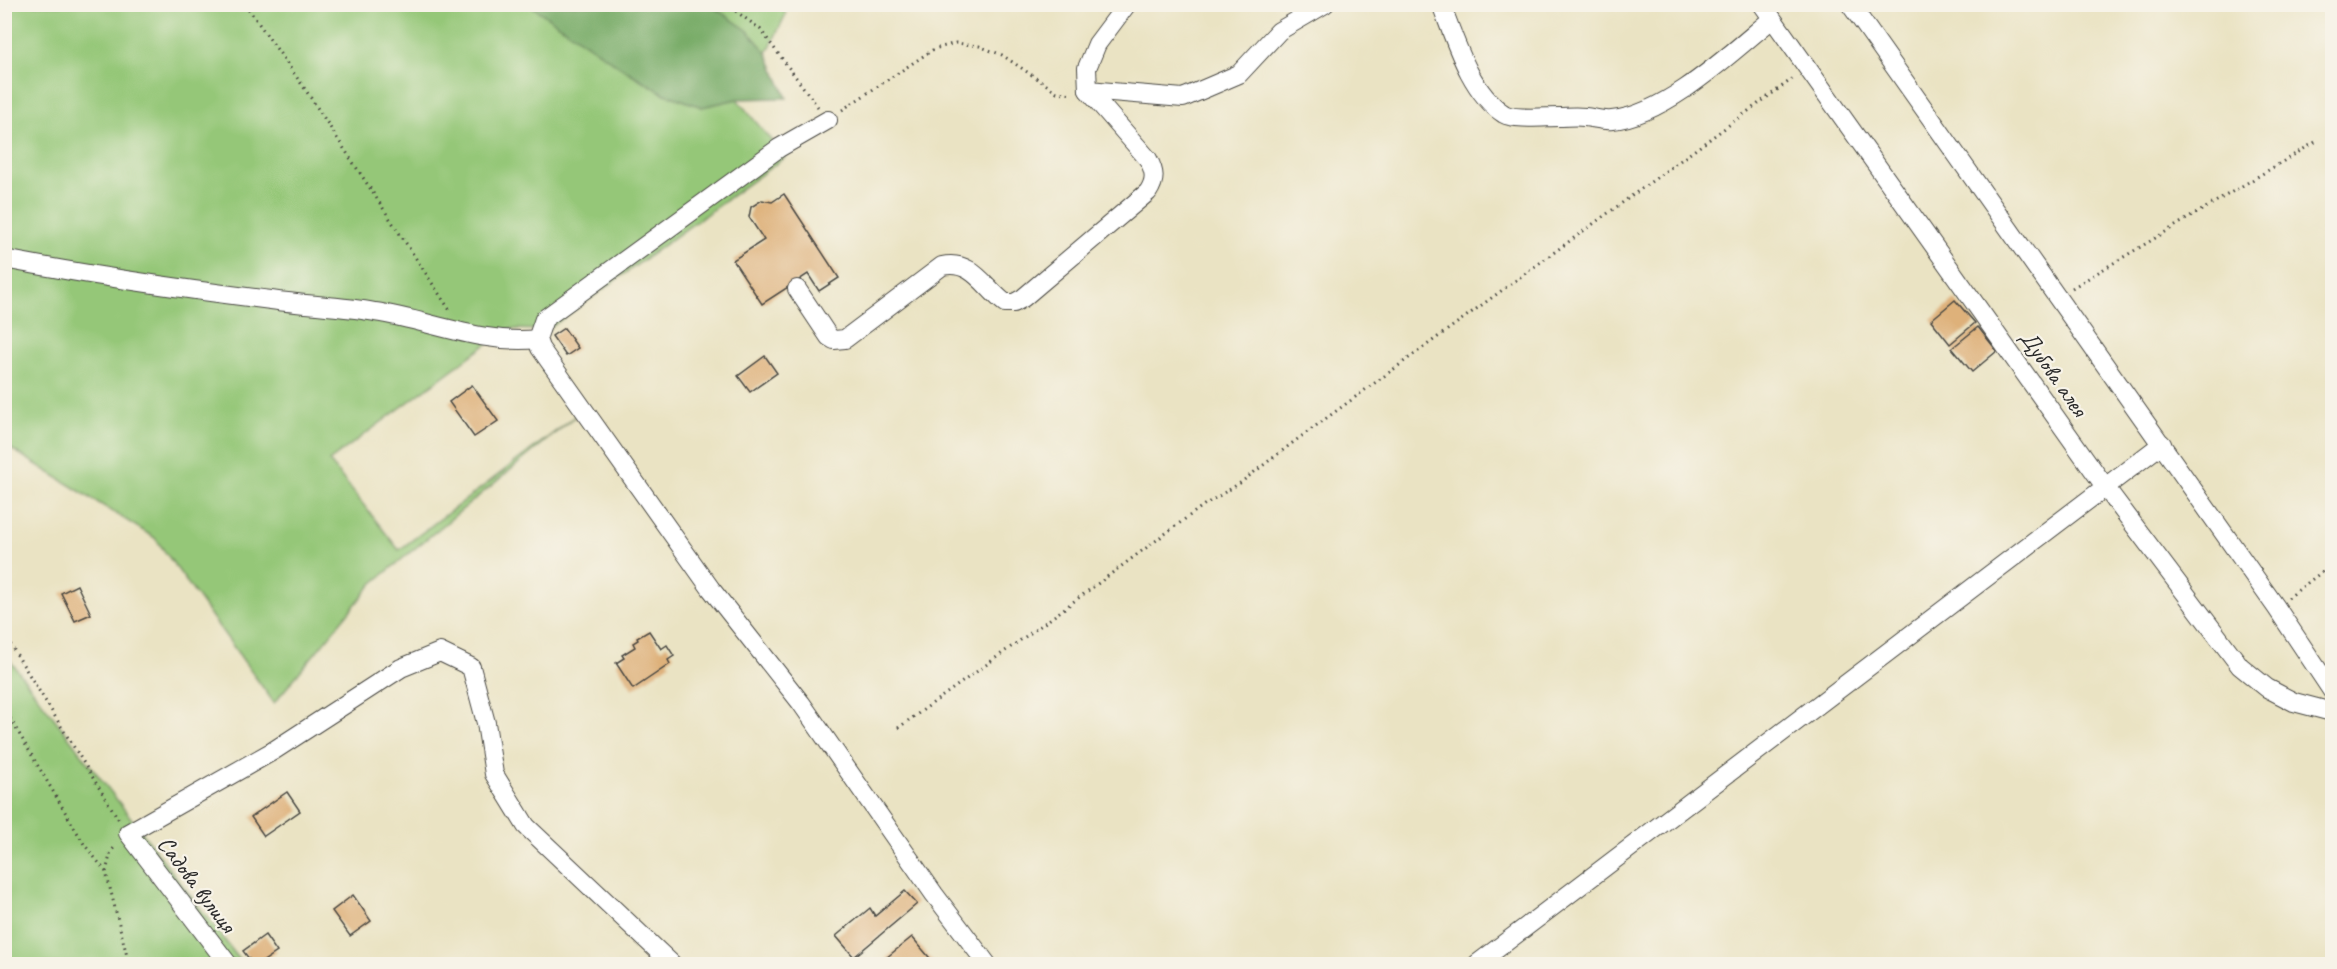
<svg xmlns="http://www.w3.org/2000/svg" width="2337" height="969" font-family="Caveat,sans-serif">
  <rect width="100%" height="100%" fill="#f7f3e8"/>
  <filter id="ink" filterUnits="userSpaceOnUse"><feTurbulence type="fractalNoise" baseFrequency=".0167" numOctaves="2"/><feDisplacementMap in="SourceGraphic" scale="12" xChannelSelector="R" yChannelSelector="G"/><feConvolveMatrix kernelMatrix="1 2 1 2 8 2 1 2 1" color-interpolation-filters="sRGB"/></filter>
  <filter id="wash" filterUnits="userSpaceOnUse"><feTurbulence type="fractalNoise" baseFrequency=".008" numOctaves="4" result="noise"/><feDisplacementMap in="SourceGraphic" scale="24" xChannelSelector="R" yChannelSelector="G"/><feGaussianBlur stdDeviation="1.35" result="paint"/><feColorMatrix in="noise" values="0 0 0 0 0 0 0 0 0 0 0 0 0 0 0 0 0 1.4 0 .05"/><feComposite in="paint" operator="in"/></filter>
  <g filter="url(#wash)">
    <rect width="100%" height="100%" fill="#eae3c3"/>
    <g fill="#95c778" stroke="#607952" stroke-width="1.5">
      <polygon points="4,5 530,5 622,68 663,93 702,107 737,99 785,157 547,330 507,329 329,461 399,550 576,416 373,583 274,703 155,538 5,445"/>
      <polygon points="710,5 781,5 786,14 767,53 747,30"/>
      <polygon points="5,654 243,964 5,964"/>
    </g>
    <polygon fill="#78ac68" stroke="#526c4a" stroke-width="1.5" points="530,5 710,5 747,30 767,53 787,98 737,99 702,107 663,93 622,68"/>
    <g id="blocks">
      <g fill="#deb17a">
        <polygon points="784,194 839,278 819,291 808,274 762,304 733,260 764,240 749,217 751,207 762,200 772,202"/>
        <polygon points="1955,300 1975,323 1950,344 1931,320"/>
        <polygon points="1978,327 1997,351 1972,372 1952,348"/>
        <polygon points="564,328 578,348 566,356 552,336"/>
        <polygon points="765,356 777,373 750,392 738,376"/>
        <polygon points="472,385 498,421 474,437 449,402"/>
        <polygon points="77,585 91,614 75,621 61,593"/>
        <polygon points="649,631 661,649 667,645 674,656 668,660 670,664 633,689 616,663 624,658 622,655 635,647 633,643 638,640 637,638"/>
        <polygon points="287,792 300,811 264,836 251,817"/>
        <polygon points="905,891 917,904 854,957 836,936 870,908 875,916"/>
        <polygon points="353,895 371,921 350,936 332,911"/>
        <polygon points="265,935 277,952 259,964 253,964 243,951"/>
        <polygon points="912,937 934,963 933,964 892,964 886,958"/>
      </g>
    </g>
  </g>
  <g filter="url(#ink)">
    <use href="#blocks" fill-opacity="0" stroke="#484742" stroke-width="1.5"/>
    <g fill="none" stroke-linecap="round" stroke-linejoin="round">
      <g stroke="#484742" stroke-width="20">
        <g id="minor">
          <path d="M1441,4C1455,40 1470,92 1504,114C1514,120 1545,117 1558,117C1567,117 1576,116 1585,117C1594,118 1603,121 1612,120C1666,115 1731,53 1772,19"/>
          <polyline points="1762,4 2106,488 2240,666 2267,688 2294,702 2332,712"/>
          <polyline points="1850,4 2276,607 2332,691"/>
          <polyline points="1088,90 1183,98 1239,74 1279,31 1325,4"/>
          <polyline points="828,120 779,148 544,319 537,339 540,348 711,589 801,703 934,894 987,964"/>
          <path d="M4,259C93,276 182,289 271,300C306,305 341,306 375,312C429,320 482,345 537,339"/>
          <path d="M797,289L829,337L834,340L845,339L942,266C972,259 984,287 1005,303H1014L1023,298L1148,192C1156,180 1155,172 1148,159L1088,90L1087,68L1097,44L1127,4"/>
          <polyline points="228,964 128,833 273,751 401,668 440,652 471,667 486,723 494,774 526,826 672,964"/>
          <polyline points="1477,964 2162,444"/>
        </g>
      </g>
      <g stroke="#484742" stroke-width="3" stroke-dasharray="1.5 4.5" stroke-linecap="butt">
        <polyline points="245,4 305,89 451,312"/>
        <polyline points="726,4 760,29 818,107"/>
        <polyline points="842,110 934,49 956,43 979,46 1002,55 1057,92 1073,94"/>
        <polyline points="2072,288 2317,141"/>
        <polyline points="2288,598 2332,564"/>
        <polyline points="4,634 119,820"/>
        <polyline points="4,708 84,844 106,872 129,964"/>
        <polyline points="898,728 1050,619 1204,505 1240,483 1295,441 1795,77"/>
        <polyline points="106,872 111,851 116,846"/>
      </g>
      <use href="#minor" stroke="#fff" stroke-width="18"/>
    </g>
  </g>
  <g text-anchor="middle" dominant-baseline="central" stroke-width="4.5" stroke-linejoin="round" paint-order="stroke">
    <g font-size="24" fill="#2b2b2b" stroke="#f7f3e8">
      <text transform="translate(2054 373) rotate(55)">Дубова алея</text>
      <text transform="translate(197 884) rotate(53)">Садова вулиця</text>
    </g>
  </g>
  <rect width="2337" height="969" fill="none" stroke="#f7f3e8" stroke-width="24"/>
</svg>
